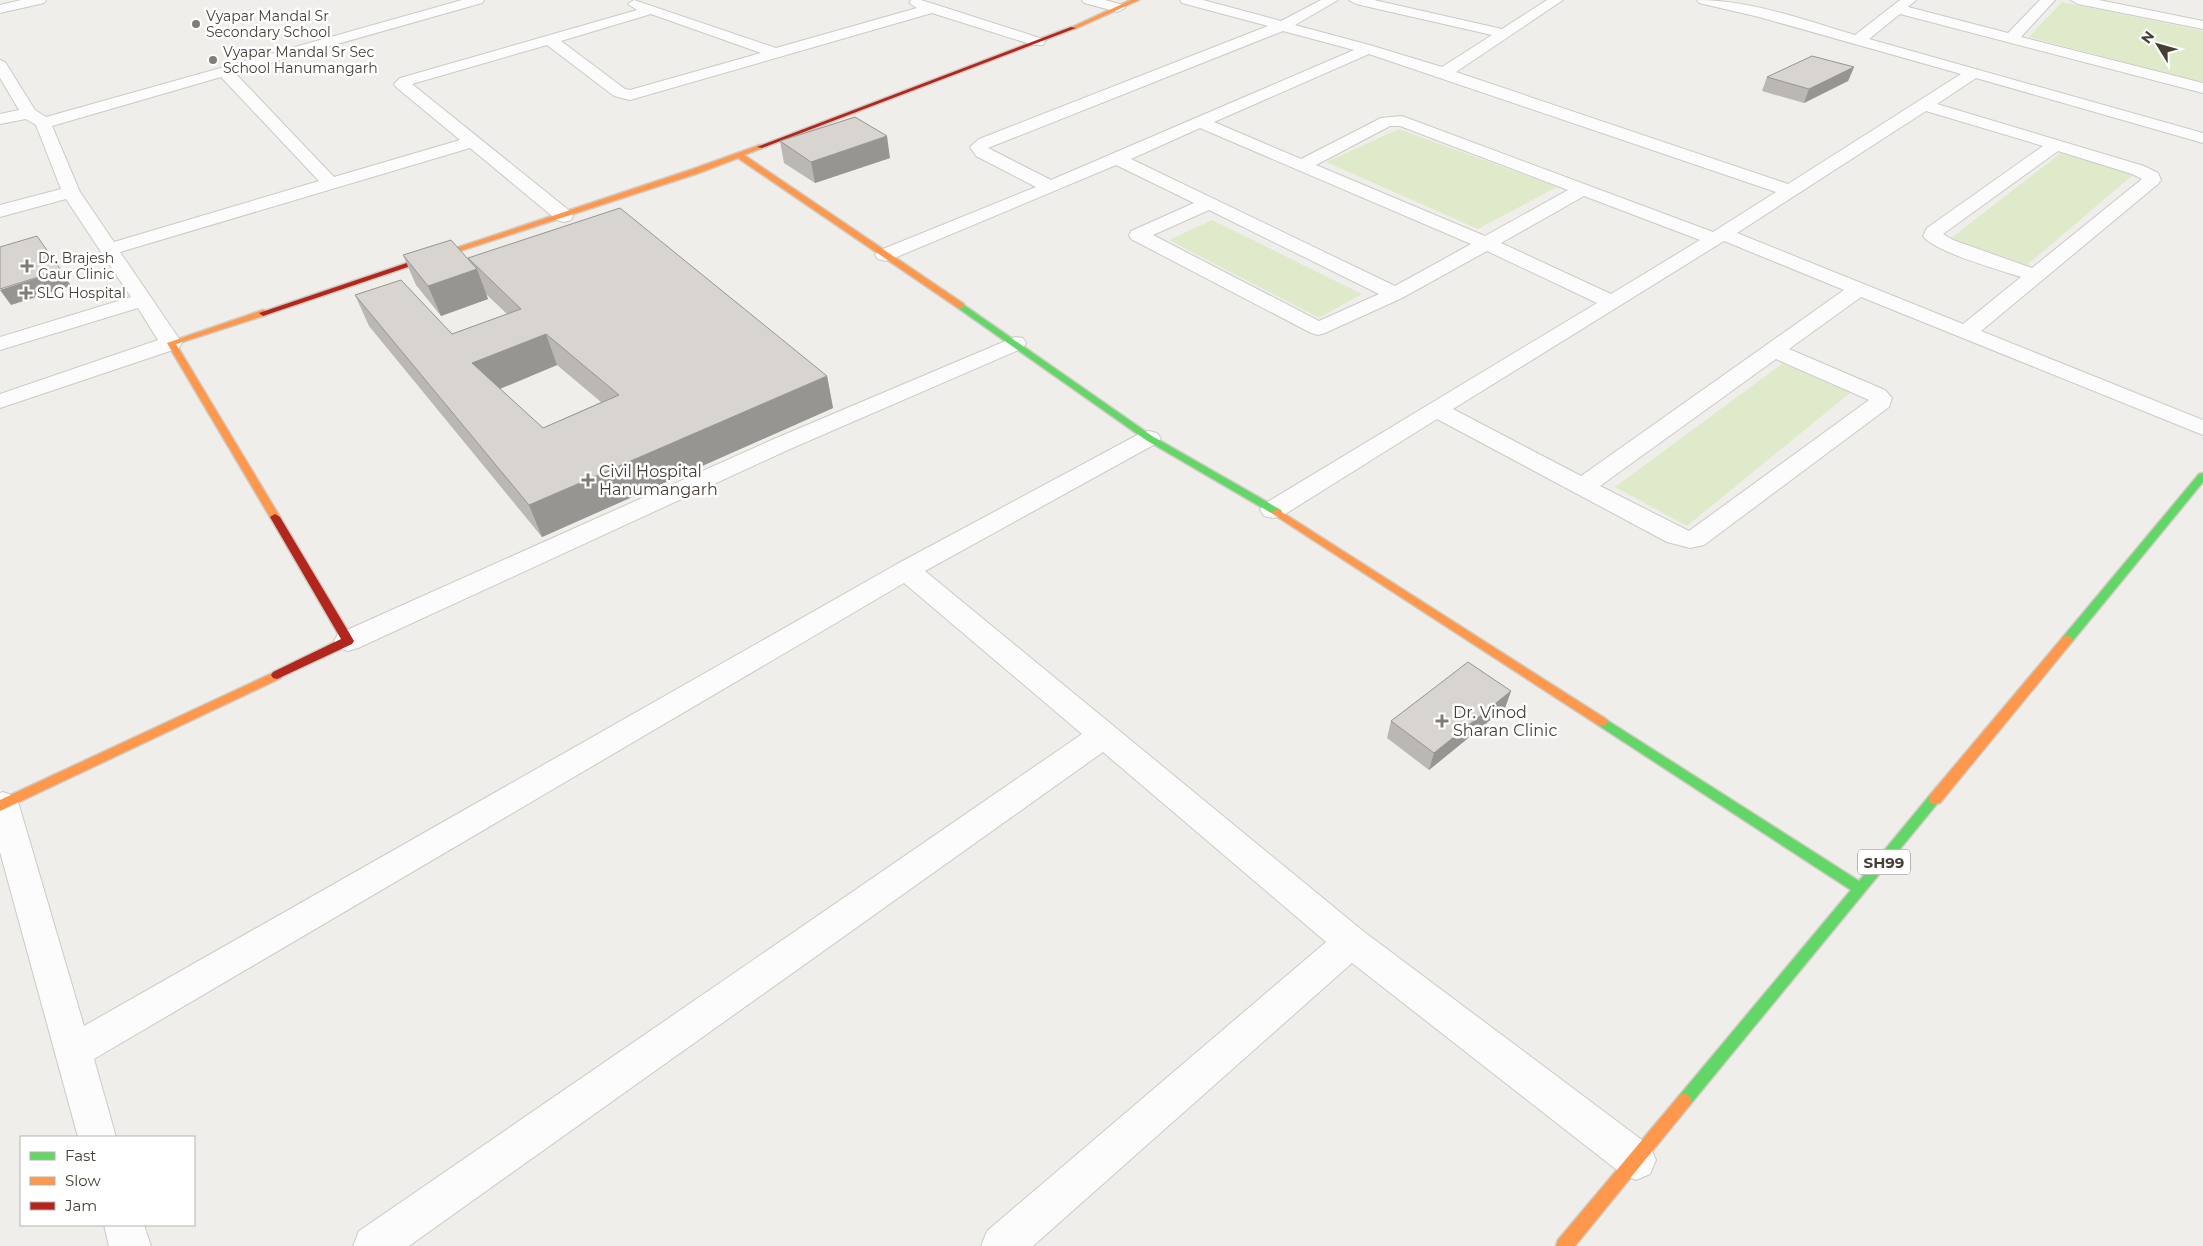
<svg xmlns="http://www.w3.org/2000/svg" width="2203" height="1246" font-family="Montserrat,sans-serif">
  <rect width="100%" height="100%" fill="#f0eeea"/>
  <g fill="#dfeacb">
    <polygon points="2062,2 2203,31 2203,83 2029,37"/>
    <polygon points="1399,129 1557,187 1478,229 1326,162"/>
    <polygon points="2061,153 2133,175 2027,265 1951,238"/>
    <polygon points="1212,220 1362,294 1319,318 1169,240"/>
    <polygon points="1783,363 1850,393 1687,526 1615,487"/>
  </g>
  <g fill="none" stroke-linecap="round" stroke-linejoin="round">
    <g stroke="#cccac6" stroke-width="2">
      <g id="street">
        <polygon points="21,0 46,0 44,3 0,13 0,5"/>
        <path d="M462,0H484L482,3L235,73L334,177L460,140L396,87L394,84L400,78L637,10L628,4L634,0L776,48L917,8L909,3L911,0H921L937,5L1043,39L1045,42L1043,45H1033L932,13L630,100L614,96L547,45L412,84L571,212L573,216L571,220L564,222L557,220L470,148L120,252L182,343L179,348L0,408V394L158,340L138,308L0,350V337L131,297L66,199L0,217V205L61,189L36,125L26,119L0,124V114L19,110L0,78V60L5,62L35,110L46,117ZM651,14L761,53L630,90L625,89L561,41ZM221,77L319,181L114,242L80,192L52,126Z"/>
        <polygon points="1082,0 1105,0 1123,5 1125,8 1118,12 1084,3"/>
        <path d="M1180,0H1203L1281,21L1321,0H1338L1295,25L1373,46L1442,67L1492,35L1356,4L1349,0H1374L1502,29L1547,0H1563L1456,72L1788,184L1961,74L1759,17L1699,3L1697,0C1751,0 1804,20 1855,35L1900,0H1916L1908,7L2008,33L2040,0H2055L2021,37L2203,83V93L1900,14L1869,39L2203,133V143L1976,78L1937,104L2144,166L2158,173L2161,180L2158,184L1981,331L2203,420V435L1861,297L1789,349L1885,390L1892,398L1889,407L1704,545L1690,548L1667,542L1437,419L1282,516L1273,518L1264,516L1260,510L1264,504L1597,303L1487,251L1402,298L1325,333L1318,335L1311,333L1131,239L1129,235L1131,231L1194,203L1116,165L892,259L885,261L878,259L875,255L878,251L1036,187L976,156L970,147L979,139L1268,26L1182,3ZM1283,31L1354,50L1051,180L988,148ZM1369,54L1776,192L1713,232L1402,116L1381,118L1301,159L1214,122ZM1926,111L2043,146L1927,228L1923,236C1934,252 2000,270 2021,277L1963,324L1737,233ZM1390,126H1400L1568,190L1485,236L1316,165ZM1200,128L1471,244L1395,286L1131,159ZM2058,151L2132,174L2142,179L2032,268L1953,240L1943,234ZM1584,196L1700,240L1611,294L1501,243ZM1209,210L1379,294L1319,321L1153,235ZM1724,241L1844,290L1581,476L1453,409ZM1776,359L1869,400L1689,531L1600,486Z"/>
        <polygon points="2071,0 2099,0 2203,21 2203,29 2078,4"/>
        <polygon points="1015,337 1023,338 1026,343 1023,348 790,449 358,648 348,651 338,648 334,641 338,634 774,439"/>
        <polygon points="1149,431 1157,433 1161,438 1157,443 925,571 1363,931 1650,1146 1656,1160 1650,1174 1636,1180 1622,1174 1352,963 1033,1246 981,1246 987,1231 1326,942 1103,752 409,1246 353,1246 359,1231 1082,734 904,583 94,1059 116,1137 78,1137 0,852 0,793 3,792 14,796 19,805 84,1026 897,564 1141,433"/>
        <polygon points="104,1225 144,1225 151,1246 109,1246"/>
      </g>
    </g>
    <g stroke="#cfcbc1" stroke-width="3">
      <g id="fast">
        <polygon points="961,303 1152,436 1281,510 1282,512 1281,514 1273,514 1146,440 958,308 958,304"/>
        <polygon points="2203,473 2203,482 2071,643 2063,643 2061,640 2063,637 2199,474"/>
        <polygon points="1602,717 1859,881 1930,795 1935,794 1940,795 1941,799 1689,1106 1684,1109 1679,1106 1676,1101 1679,1096 1851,890 1598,725 1596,722 1598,719"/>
      </g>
    </g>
    <g stroke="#cfcbc1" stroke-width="3">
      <g id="slow">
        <polygon points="1131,0 1139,0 1075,29 1070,28"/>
        <polygon points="760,145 763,147 762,148 744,155 964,304 964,308 958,308 738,158 699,173 457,252 450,250 693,169"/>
        <polygon points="263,310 266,311 266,315 176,344 280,517 275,520 270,517 167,343"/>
        <polygon points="1277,509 1606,719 1608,722 1606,725 1598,725 1273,514 1272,512"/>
        <polygon points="2067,636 2071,637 2073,640 2071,643 1940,803 1935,804 1930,803 1929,799 1930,795 2063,637"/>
        <polygon points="277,671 281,672 283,675 281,678 0,811 0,800"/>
        <polygon points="1684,1093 1689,1096 1692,1101 1689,1106 1575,1246 1556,1246 1558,1240 1679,1096"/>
      </g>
    </g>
    <g stroke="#cfcbc1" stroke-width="3">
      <g id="jam">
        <polygon points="1071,27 1076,28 762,148 757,147"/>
        <polygon points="451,248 458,250 266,315 263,316 259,313"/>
        <polygon points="275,514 280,517 354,641 352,644 277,679 273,678 271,675 273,672 341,639 270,517"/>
      </g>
    </g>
    <use href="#street" fill="#fdfcfc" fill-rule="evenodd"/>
    <use href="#fast" fill="#63d668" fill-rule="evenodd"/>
    <use href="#slow" fill="#ff974d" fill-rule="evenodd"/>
    <use href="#jam" fill="#b3261e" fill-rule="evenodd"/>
  </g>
  <g fill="#bab7b4" fill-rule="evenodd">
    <polygon points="1854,67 1848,81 1804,103 1762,91 1767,77"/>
    <polygon points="780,141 890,158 815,183 784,163"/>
    <path d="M403,255L470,262L468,258L827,376L833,408L542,537L369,326L355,295L452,334L507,314L486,294L488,299L441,316L416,285ZM557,365L601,402L543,428L500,389Z"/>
    <polygon points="1511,691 1505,708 1429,770 1387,738 1391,721"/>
  </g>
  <g fill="#979592">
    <polygon points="1854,67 1848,81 1804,103 1809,89"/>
    <polygon points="887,136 890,158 815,183 811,162"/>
    <polygon points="477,269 488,299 441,316 428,286"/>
    <polygon points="61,270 71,286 11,305 0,290"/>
    <polygon points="546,334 557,365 485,395 472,363"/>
    <polygon points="827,376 833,408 542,537 529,505"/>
    <polygon points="1511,691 1505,708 1429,770 1434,753"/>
  </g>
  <g fill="#d8d5d1" stroke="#979592" fill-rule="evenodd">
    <polygon points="1812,56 1854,67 1809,89 1767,77"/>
    <polygon points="855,117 887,136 811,162 780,141"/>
    <path d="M620,208L827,376L529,505L355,295L401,280L452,334L521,309L468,258ZM546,334L619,395L543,428L472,363Z"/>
    <polygon points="37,236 61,270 0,289 0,247"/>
    <polygon points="451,240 477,269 428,286 403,255"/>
    <polygon points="1468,662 1511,691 1434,753 1391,721"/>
  </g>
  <g fill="#827c75" stroke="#fff" stroke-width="2">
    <circle cx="196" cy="24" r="5"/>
    <circle cx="213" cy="60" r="5"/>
    <path d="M24.5 258.5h5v5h5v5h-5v5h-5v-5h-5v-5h5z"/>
    <path d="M23.5 285.5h5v5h5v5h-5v5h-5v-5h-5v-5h5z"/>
    <path d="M585.5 472.5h5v5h5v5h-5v5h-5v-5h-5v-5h5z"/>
    <path d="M1439.5 713.5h5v5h5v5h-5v5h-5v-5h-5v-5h5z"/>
  </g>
  <g text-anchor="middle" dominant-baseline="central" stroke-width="5" stroke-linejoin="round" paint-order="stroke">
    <g font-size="14" fill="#463f36" stroke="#fff" text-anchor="start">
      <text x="206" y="16">Vyapar Mandal Sr<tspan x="206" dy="16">Secondary School</tspan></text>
      <text x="223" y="52">Vyapar Mandal Sr Sec<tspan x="223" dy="16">School Hanumangarh</tspan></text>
      <text x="38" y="258">Dr. Brajesh<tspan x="38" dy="16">Gaur Clinic</tspan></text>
      <text x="37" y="293">SLG Hospital</text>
    </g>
    <rect fill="#fff" stroke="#7e7972" stroke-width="1" x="1858" y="849.5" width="52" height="25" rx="4"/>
    <g font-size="15" font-weight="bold" fill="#463f36">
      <text x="1884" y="862">SH99</text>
    </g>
    <g font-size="16" fill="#463f36" stroke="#fff" text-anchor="start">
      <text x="599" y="471">Civil Hospital<tspan x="599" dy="18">Hanumangarh</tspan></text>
      <text x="1453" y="712">Dr. Vinod<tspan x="1453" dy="18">Sharan Clinic</tspan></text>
    </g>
  </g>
  <rect x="20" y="1136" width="175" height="90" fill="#ffffff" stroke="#b5b2af"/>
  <rect x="30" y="1152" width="25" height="8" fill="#63d668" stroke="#b5b2af"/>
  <text x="65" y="1161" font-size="15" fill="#463f36">Fast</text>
  <rect x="30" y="1177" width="25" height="8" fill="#ff974d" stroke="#b5b2af"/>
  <text x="65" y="1186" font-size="15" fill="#463f36">Slow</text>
  <rect x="30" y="1202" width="25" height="8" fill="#b3261e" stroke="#b5b2af"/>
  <text x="65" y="1211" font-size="15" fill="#463f36">Jam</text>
  <g transform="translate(2158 45) rotate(307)" stroke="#ffffff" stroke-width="4" paint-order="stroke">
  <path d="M0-4L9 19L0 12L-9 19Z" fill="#463f36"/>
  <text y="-8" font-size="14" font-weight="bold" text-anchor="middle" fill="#463f36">N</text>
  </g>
</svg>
